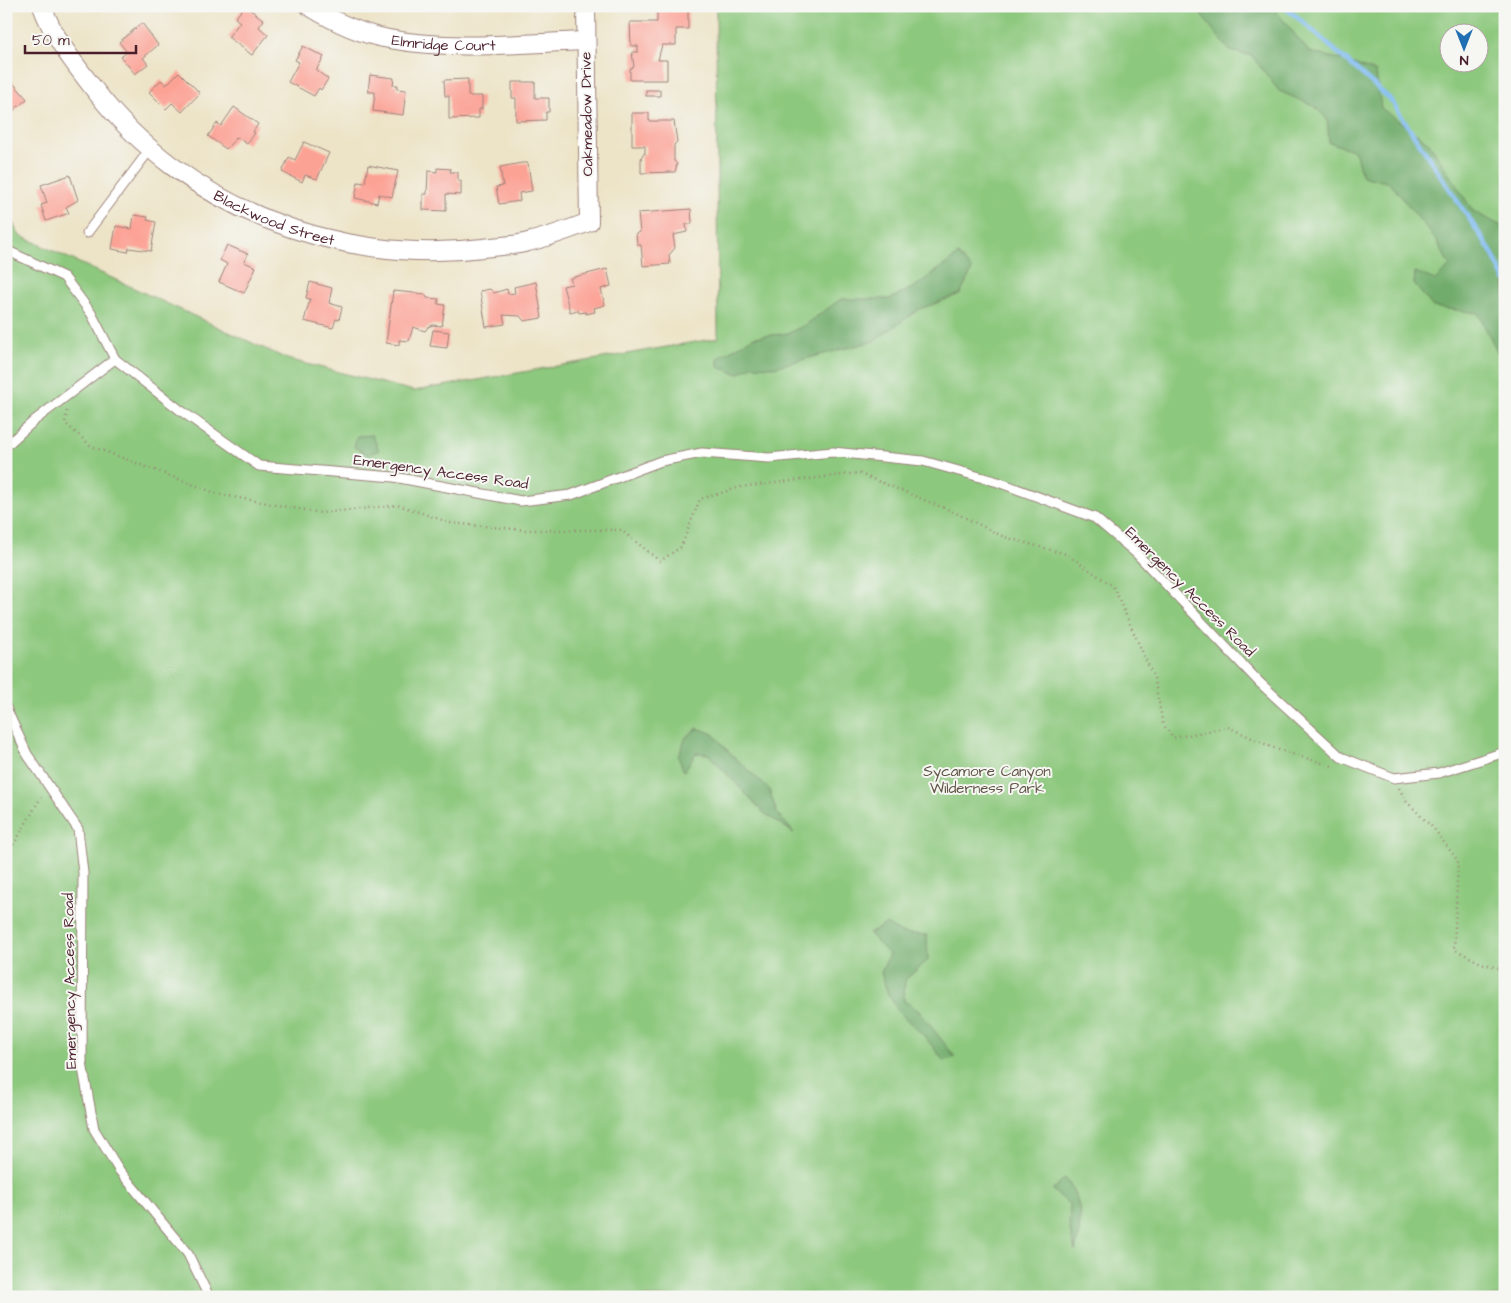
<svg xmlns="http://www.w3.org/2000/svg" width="1511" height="1303" font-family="'Architects Daughter',sans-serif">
  <rect width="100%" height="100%" fill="#f6f6f2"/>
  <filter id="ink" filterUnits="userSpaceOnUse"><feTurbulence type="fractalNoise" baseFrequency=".02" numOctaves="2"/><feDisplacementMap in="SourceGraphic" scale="10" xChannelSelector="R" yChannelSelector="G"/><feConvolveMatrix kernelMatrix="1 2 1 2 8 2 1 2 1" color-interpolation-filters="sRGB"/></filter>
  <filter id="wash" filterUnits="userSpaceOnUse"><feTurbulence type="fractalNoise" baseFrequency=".0096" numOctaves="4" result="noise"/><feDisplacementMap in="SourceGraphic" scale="20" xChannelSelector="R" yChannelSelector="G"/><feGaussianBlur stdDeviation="1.12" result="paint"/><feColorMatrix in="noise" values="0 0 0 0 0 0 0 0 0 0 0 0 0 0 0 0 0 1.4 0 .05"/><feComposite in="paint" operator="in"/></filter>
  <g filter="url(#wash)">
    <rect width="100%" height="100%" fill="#ede4c8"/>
    <path fill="#8cc87d" stroke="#6b7454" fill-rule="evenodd" d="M716,6H1505V1297H6V210L19,235L287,359L414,391L718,338ZM1448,32H1478V62H1448Z"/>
    <g fill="#71ac6c" stroke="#5e664c">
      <polygon points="1194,6 1272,6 1309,52 1343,60 1376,72 1381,108 1429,143 1473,211 1505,228 1505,367 1478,313 1433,307 1414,284 1415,272 1435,280 1450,266 1436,240 1390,183 1362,176 1355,151 1329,142 1327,119 1314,106 1279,91 1252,56 1230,51"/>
      <polygon points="958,255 972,270 960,294 918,310 874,341 774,367 752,366 738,374 718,367 718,358 754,337 789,333 805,325 841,299 890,299 916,286"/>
      <polygon points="372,435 379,450 369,455 354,447 357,436"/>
      <polygon points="698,728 713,734 730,753 769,789 777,813 794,833 764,813 708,754 696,753 684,771 678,757 686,737"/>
      <polygon points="886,924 901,933 927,935 928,960 905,980 904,1001 918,1010 955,1057 944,1061 926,1038 899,1012 888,994 881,973 889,954 869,934"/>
      <path d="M1065,1178C1084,1202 1082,1223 1075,1251L1069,1226L1070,1205L1052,1190Z"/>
    </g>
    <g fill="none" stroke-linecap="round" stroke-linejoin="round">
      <polyline stroke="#81bcf3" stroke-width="4.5" points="1282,6 1296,16 1390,99 1492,253 1505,280"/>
    </g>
    <g id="blocks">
      <g fill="#fca295">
        <polygon points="245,6 264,20 259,27 268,35 252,55 228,37 240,22 235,18"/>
        <polygon points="657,8 688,8 688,29 676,29 676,45 662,45 658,60 667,60 667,80 630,80 630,69 634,67 632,52 638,52 638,46 631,46 630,22 657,22"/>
        <polygon points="142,23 158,45 143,58 148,64 135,74 121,57 127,52 119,42"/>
        <polygon points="303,46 324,57 316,70 328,79 321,90 319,88 314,96 288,82 299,62 295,60"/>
        <polygon points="179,72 200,93 182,112 172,103 166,109 149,92 161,80 166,85"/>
        <polygon points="370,75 394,78 393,85 398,85 397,89 406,90 403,115 373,111 375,92 368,92"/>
        <polygon points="8,77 27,99 6,117 6,78"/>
        <polygon points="468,79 468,96 482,96 482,109 479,109 479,118 449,119 449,96 445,96 444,80"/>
        <polygon points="512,82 535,82 535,98 549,98 549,112 546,112 546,120 516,121 516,98 512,98"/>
        <rect x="646" y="90" width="14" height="6"/>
        <polygon points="234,107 258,124 253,132 255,133 247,144 237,137 226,149 208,136 217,123 221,126"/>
        <polygon points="632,113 649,113 649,121 674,121 677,142 674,145 674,161 677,164 675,172 641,173 641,159 643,154 645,154 645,146 632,146"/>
        <polygon points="304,142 329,153 317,179 305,175 302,182 282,172 289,157 295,160"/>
        <polygon points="522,163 528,163 532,191 519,193 520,201 499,204 496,187 503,186 500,167"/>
        <polygon points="368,165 398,171 392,197 379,194 377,203 355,198 358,182 365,183"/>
        <polygon points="437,168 451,169 450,172 458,172 458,181 461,181 461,195 446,194 446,211 423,210 423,194 427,194 428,171 437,172"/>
        <polygon points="70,175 78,200 66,207 69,213 46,221 41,205 47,203 41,185"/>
        <polygon points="691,209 692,224 686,224 687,232 673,235 675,248 669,255 670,264 643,266 641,245 637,244 636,234 640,232 638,213"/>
        <polygon points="134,215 148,217 147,220 156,222 151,251 129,248 128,252 112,249 116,226 132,229"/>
        <polygon points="227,245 248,254 244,262 256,267 244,293 219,282 227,264 220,260"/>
        <polygon points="607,269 611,286 601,289 605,305 594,308 595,312 586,314 586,312 579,313 578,310 570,312 563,286 572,284 570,278"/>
        <polygon points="310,282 332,288 329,303 342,307 339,320 336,319 333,328 304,321 310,299 306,298"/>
        <polygon points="536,282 542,318 524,321 520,316 503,315 505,324 486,327 480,291 490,289 494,293 507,289 508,294 515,293 514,287"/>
        <polygon points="393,291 425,294 427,298 439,299 438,304 445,305 442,326 433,325 428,327 425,331 413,327 409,341 399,340 399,345 386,343"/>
        <polygon points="433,330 449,332 447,348 430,346"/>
      </g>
    </g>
  </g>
  <g filter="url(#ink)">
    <use href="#blocks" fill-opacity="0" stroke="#9c827a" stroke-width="1"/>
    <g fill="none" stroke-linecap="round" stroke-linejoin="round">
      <g stroke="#9c827a" stroke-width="11">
        <g id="lane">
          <polyline points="87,233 151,148"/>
          <polyline points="6,250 64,277 91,313 115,359 180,410 259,466 394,477 521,501 571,495 661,461 702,453 769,458 833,452 923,461 998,482 1095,518 1136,553 1259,682 1341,757 1394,778 1439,773 1505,752"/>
          <polyline points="6,446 35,420 115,359"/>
          <polyline points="6,708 27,754 78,829 83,873 82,1063 94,1129 119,1170 188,1254 209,1297"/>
        </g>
      </g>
      <g stroke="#9c827a" stroke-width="20">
        <g id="street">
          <path id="s1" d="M42,6C53,37 74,63 94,89C184,207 337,266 483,248C496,246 511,246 524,243C546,238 568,230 589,222L586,6"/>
          <path id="s2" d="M309,6C333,21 360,34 389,39C452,51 523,43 586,41"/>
        </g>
      </g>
      <g stroke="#9c827a" stroke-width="2.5" stroke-dasharray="1 4" stroke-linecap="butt">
        <polyline points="67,411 65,423 91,446 218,494 321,513 398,505 451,523 525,530 621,530 660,561 681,547 700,499 741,487 858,473 954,512 1004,537 1066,554 1113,586 1154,678 1163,724 1173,738 1228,727 1276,749 1335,767"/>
        <polyline points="1399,788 1406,801 1434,829 1458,861 1454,949 1481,963 1502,969 1505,967"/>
        <polyline points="6,858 41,797"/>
      </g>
      <use href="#lane" stroke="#fff" stroke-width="9"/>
      <use href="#street" stroke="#fff" stroke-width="18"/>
    </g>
  </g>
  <g text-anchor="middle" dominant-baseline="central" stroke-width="4" stroke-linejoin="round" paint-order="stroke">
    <g font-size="15" fill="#4a1f2b" stroke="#f6f6f2">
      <text stroke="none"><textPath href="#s2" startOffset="142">Elmridge Court</textPath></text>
      <text transform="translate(587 114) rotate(-91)">Oakmeadow Drive</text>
      <text stroke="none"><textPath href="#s1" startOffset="324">Blackwood Street</textPath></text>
      <text transform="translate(441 472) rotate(8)">Emergency Access Road</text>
      <text transform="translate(1190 592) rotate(45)">Emergency Access Road</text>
      <text transform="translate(70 981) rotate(-91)">Emergency Access Road</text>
    </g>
    <g font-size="15" fill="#5e5244" stroke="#f6f6f2">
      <text x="987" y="771">Sycamore Canyon<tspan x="987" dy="17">Wilderness Park</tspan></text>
    </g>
  </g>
  <rect width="1511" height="1303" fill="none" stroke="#f6f6f2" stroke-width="25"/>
  <g transform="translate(1464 48) rotate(180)"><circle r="24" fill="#f6f6f2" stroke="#b1a0a2"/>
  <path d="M0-4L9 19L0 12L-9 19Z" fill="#1f6fb2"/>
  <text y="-8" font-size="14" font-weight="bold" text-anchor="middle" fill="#4a1f2b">N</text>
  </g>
  <path d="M25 45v8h111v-8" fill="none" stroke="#4a1f2b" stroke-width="2.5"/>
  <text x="32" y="45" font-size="15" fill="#4a1f2b" stroke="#f6f6f2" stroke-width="4" paint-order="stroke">50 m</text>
</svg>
